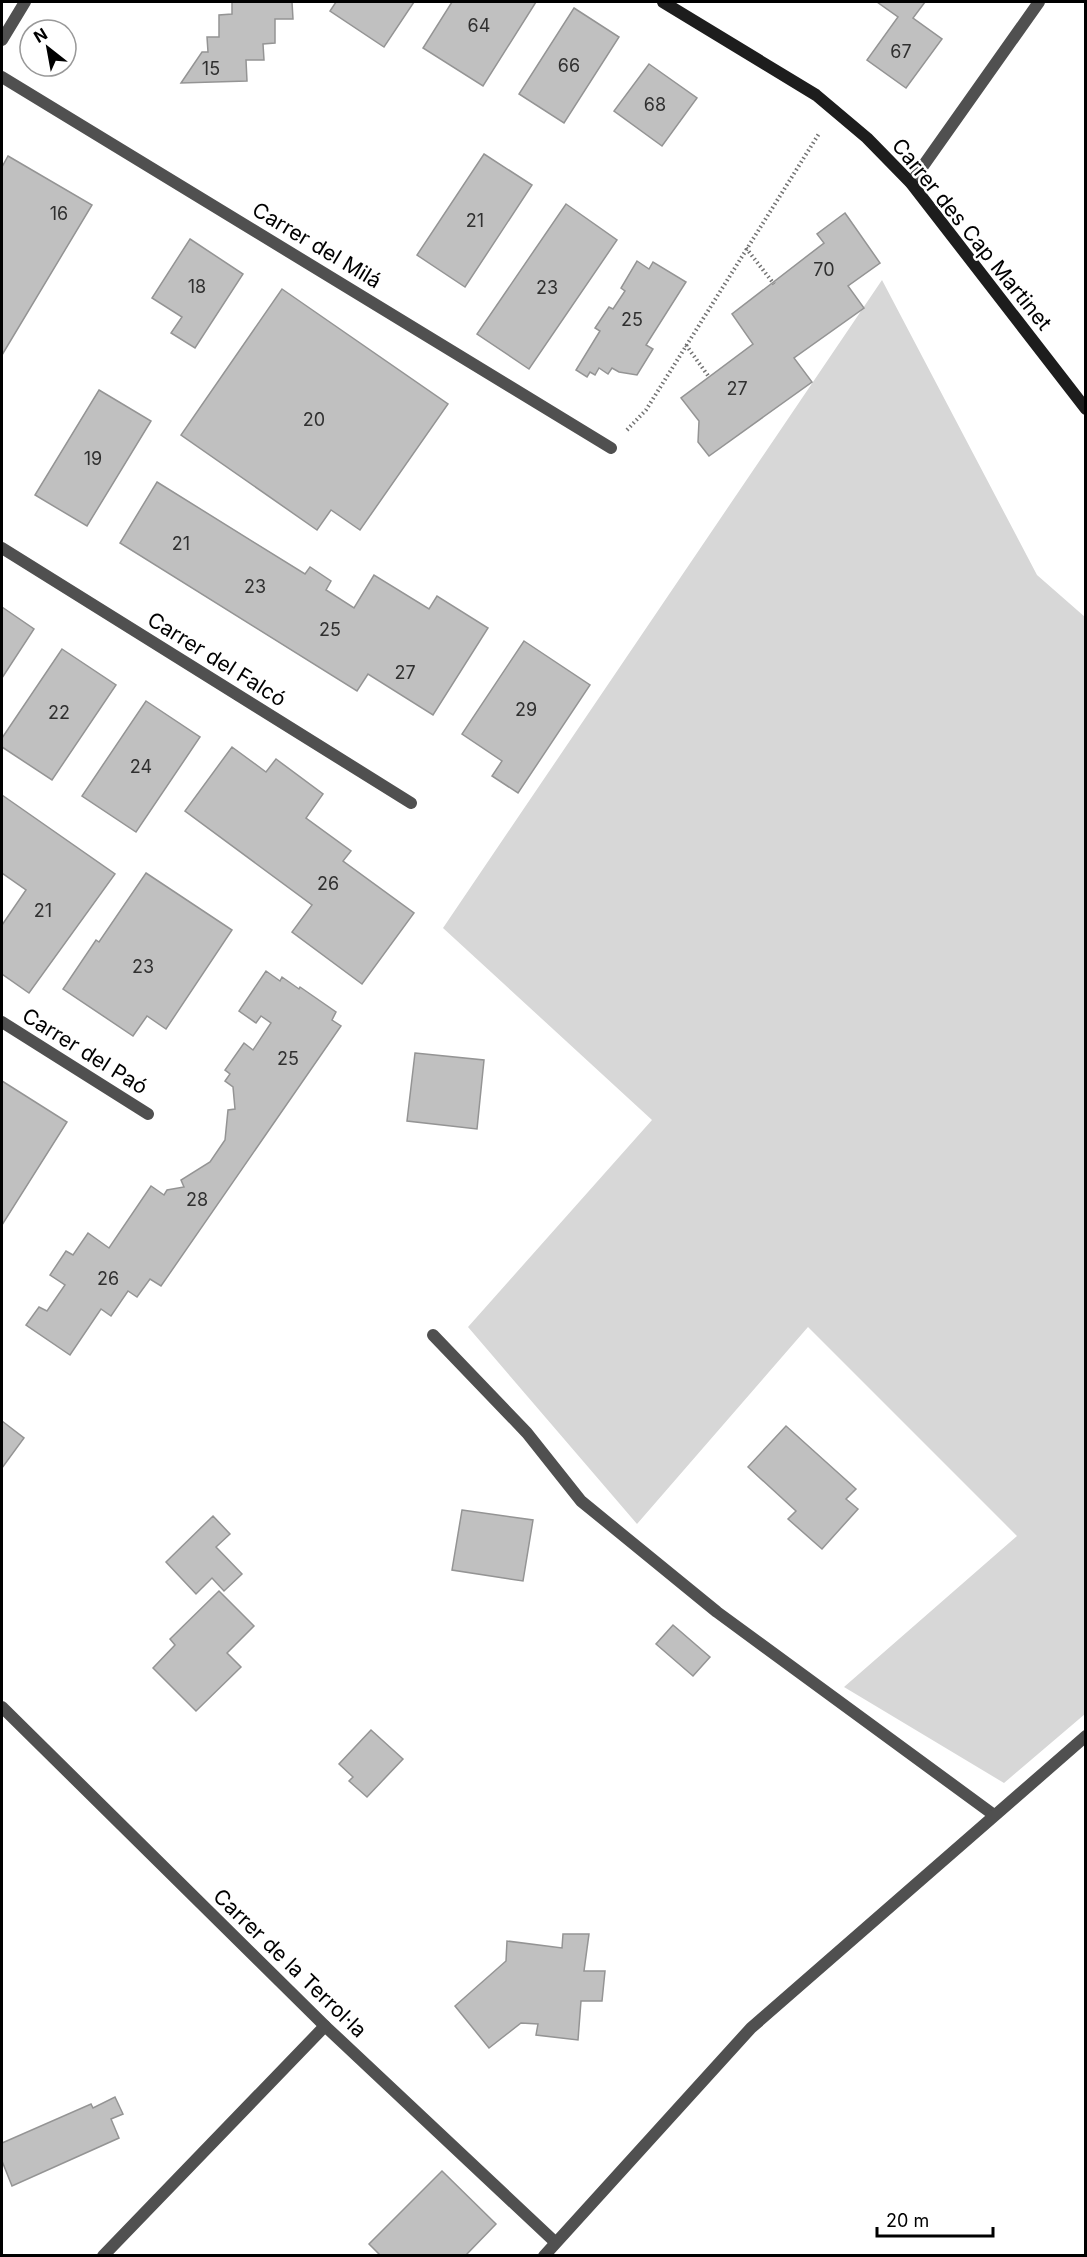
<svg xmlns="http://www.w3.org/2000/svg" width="1087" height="2257" font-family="Inter,sans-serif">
  <rect width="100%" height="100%" fill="#fff"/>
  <polygon fill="#d7d7d7" points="882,280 1037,575 1085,617 1085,1714 1004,1783 844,1687 1017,1536 808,1327 637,1524 468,1327 652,1120 443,928"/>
  <g fill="#c0c0c0" stroke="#949494" stroke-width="1.5">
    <polygon points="232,2 292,2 293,19 275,19 275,43 263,44 264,60 246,60 247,81 181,83 202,52 208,52 207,37 219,37 219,15 232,14"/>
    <polygon points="336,2 414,2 384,47 330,11"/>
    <polygon points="452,2 536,2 483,86 423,48"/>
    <polygon points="877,2 925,2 913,18 942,39 906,88 867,60 898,17"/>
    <polygon points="574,8 619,37 564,123 519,94"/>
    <polygon points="649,64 697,98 662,146 614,111"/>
    <polygon points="484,154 532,185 465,287 417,255"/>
    <polygon points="8,156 92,205 2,355 2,167"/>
    <polygon points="566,204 617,240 529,369 477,334"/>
    <polygon points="845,213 880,263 848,286 864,308 794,358 812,382 709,456 698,442 699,421 681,398 753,344 732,314 824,243 817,234"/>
    <polygon points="190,239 243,274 195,348 171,333 182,317 152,298"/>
    <polygon points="637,261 649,269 653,262 686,282 646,345 653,349 637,375 619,372 612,368 608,374 599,368 595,375 590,372 587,377 576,370 600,331 595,328 609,307 613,309 625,291 621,288"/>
    <polygon points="282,289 448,404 360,530 331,510 317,530 181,435"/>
    <polygon points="99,390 151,421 87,526 35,495"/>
    <polygon points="157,482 305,574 310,567 331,581 326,590 354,608 374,575 429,609 437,596 488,628 433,715 368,674 357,691 120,543"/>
    <polygon points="2,607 34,629 2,678"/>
    <polygon points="524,641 590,685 518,793 492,776 502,761 462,734"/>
    <polygon points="62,649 116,685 52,780 2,747 2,738"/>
    <polygon points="146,701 200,737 136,832 82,796"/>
    <polygon points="232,747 266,772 276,759 323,794 306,818 351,851 343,861 414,913 362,984 292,932 312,905 185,811"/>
    <polygon points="2,795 115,874 29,993 2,974 2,925 26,890 2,873"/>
    <polygon points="146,873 232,930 166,1029 147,1016 133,1036 63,989 96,940 99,942"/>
    <polygon points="266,971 280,981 282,977 299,989 300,987 336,1012 332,1020 341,1026 161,1286 150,1279 137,1297 128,1291 111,1316 101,1309 70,1355 26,1325 39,1307 47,1311 65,1285 50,1275 66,1251 73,1255 88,1233 109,1248 151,1186 164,1195 167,1190 184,1187 181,1180 210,1162 225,1140 228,1110 235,1109 233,1087 225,1081 230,1074 225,1070 244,1043 253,1050 271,1023 261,1016 256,1023 239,1011"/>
    <polygon points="415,1053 484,1060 477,1129 407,1121"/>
    <polygon points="2,1081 67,1122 2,1225"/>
    <polygon points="2,1421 24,1438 2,1468"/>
    <polygon points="786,1426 856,1489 846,1499 858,1509 822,1549 788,1519 796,1511 748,1467"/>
    <polygon points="462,1510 533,1520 523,1581 452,1570"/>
    <polygon points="213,1516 230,1534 216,1547 242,1574 224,1591 212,1578 196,1594 166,1562"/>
    <polygon points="219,1591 254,1626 227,1653 241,1667 196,1711 153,1668 175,1645 170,1639"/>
    <polygon points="673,1625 710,1657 693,1676 656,1644"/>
    <polygon points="371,1730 403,1759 367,1797 349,1781 353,1777 339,1764"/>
    <polygon points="563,1934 589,1934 584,1971 605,1971 602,2001 581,2001 578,2040 536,2035 538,2024 521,2023 489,2048 455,2006 506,1961 507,1941 562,1948"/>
    <polygon points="115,2097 123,2114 111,2119 119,2138 12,2186 2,2161 2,2143 91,2104 93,2108"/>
    <polygon points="442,2171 496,2224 465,2256 381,2256 369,2244"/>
  </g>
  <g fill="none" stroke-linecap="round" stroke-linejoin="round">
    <g stroke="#727272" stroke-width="4" stroke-dasharray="1.5 3" stroke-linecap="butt">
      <polyline points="746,248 774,284"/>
      <polyline points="686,345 709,377"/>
      <polyline points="627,430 646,410 820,132"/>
    </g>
    <g stroke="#505050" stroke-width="12">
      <polyline points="2,40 25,2"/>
      <polyline points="2,77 611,448"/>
      <polyline points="911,183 1039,2"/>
      <polyline points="2,548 411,803"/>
      <polyline points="2,1022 148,1114"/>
      <polyline points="433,1335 527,1433 581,1501 717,1612 994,1815"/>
      <polyline points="2,1707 325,2026 555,2242"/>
      <polyline points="103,2256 325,2026"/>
      <polyline points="544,2256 751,2028 1086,1736"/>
    </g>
    <polyline stroke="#1d1d1d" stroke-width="12" points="663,2 816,95 867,138 911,183 1086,409"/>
  </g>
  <g text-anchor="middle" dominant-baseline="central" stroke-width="5" stroke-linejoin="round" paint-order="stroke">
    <g font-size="18" fill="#303030">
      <text x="479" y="25">64</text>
      <text x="901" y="51">67</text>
      <text x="569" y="65">66</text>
      <text x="211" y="68">15</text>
      <text x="655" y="104">68</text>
      <text x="59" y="213">16</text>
      <text x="475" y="220">21</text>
      <text x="824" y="269">70</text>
      <text x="197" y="286">18</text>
      <text x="547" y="287">23</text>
      <text x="632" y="319">25</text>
      <text x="737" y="388">27</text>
      <text x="314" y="419">20</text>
      <text x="93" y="458">19</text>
      <text x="181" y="543">21</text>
      <text x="255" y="586">23</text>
      <text x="330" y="629">25</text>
      <text x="405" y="672">27</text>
      <text x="526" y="709">29</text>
      <text x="59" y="712">22</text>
      <text x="141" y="766">24</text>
      <text x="328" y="883">26</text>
      <text x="43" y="910">21</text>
      <text x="143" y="966">23</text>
      <text x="288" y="1058">25</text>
      <text x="197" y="1199">28</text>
      <text x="108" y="1278">26</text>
    </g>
    <g font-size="21" fill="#000" stroke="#fff">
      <text transform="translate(972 234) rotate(51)">Carrer des Cap Martinet</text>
      <text transform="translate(317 245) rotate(31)">Carrer del Milá</text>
      <text transform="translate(217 659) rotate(32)">Carrer del Falcó</text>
      <text transform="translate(85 1051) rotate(32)">Carrer del Paó</text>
      <text transform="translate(290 1963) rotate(44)">Carrer de la Terrol·la</text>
    </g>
  </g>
  <rect width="1087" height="2257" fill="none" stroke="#000000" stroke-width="6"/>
  <g transform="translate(48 48) rotate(329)"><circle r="28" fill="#ffffff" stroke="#999999" stroke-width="1.5"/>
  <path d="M0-4.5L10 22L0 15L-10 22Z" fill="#000000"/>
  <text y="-9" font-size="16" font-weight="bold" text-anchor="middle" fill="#000000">N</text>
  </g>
  <path d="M877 2227v9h116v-9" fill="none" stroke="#000000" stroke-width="3"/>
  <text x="886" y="2227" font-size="18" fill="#000000" stroke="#ffffff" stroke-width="4.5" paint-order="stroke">20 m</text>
</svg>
